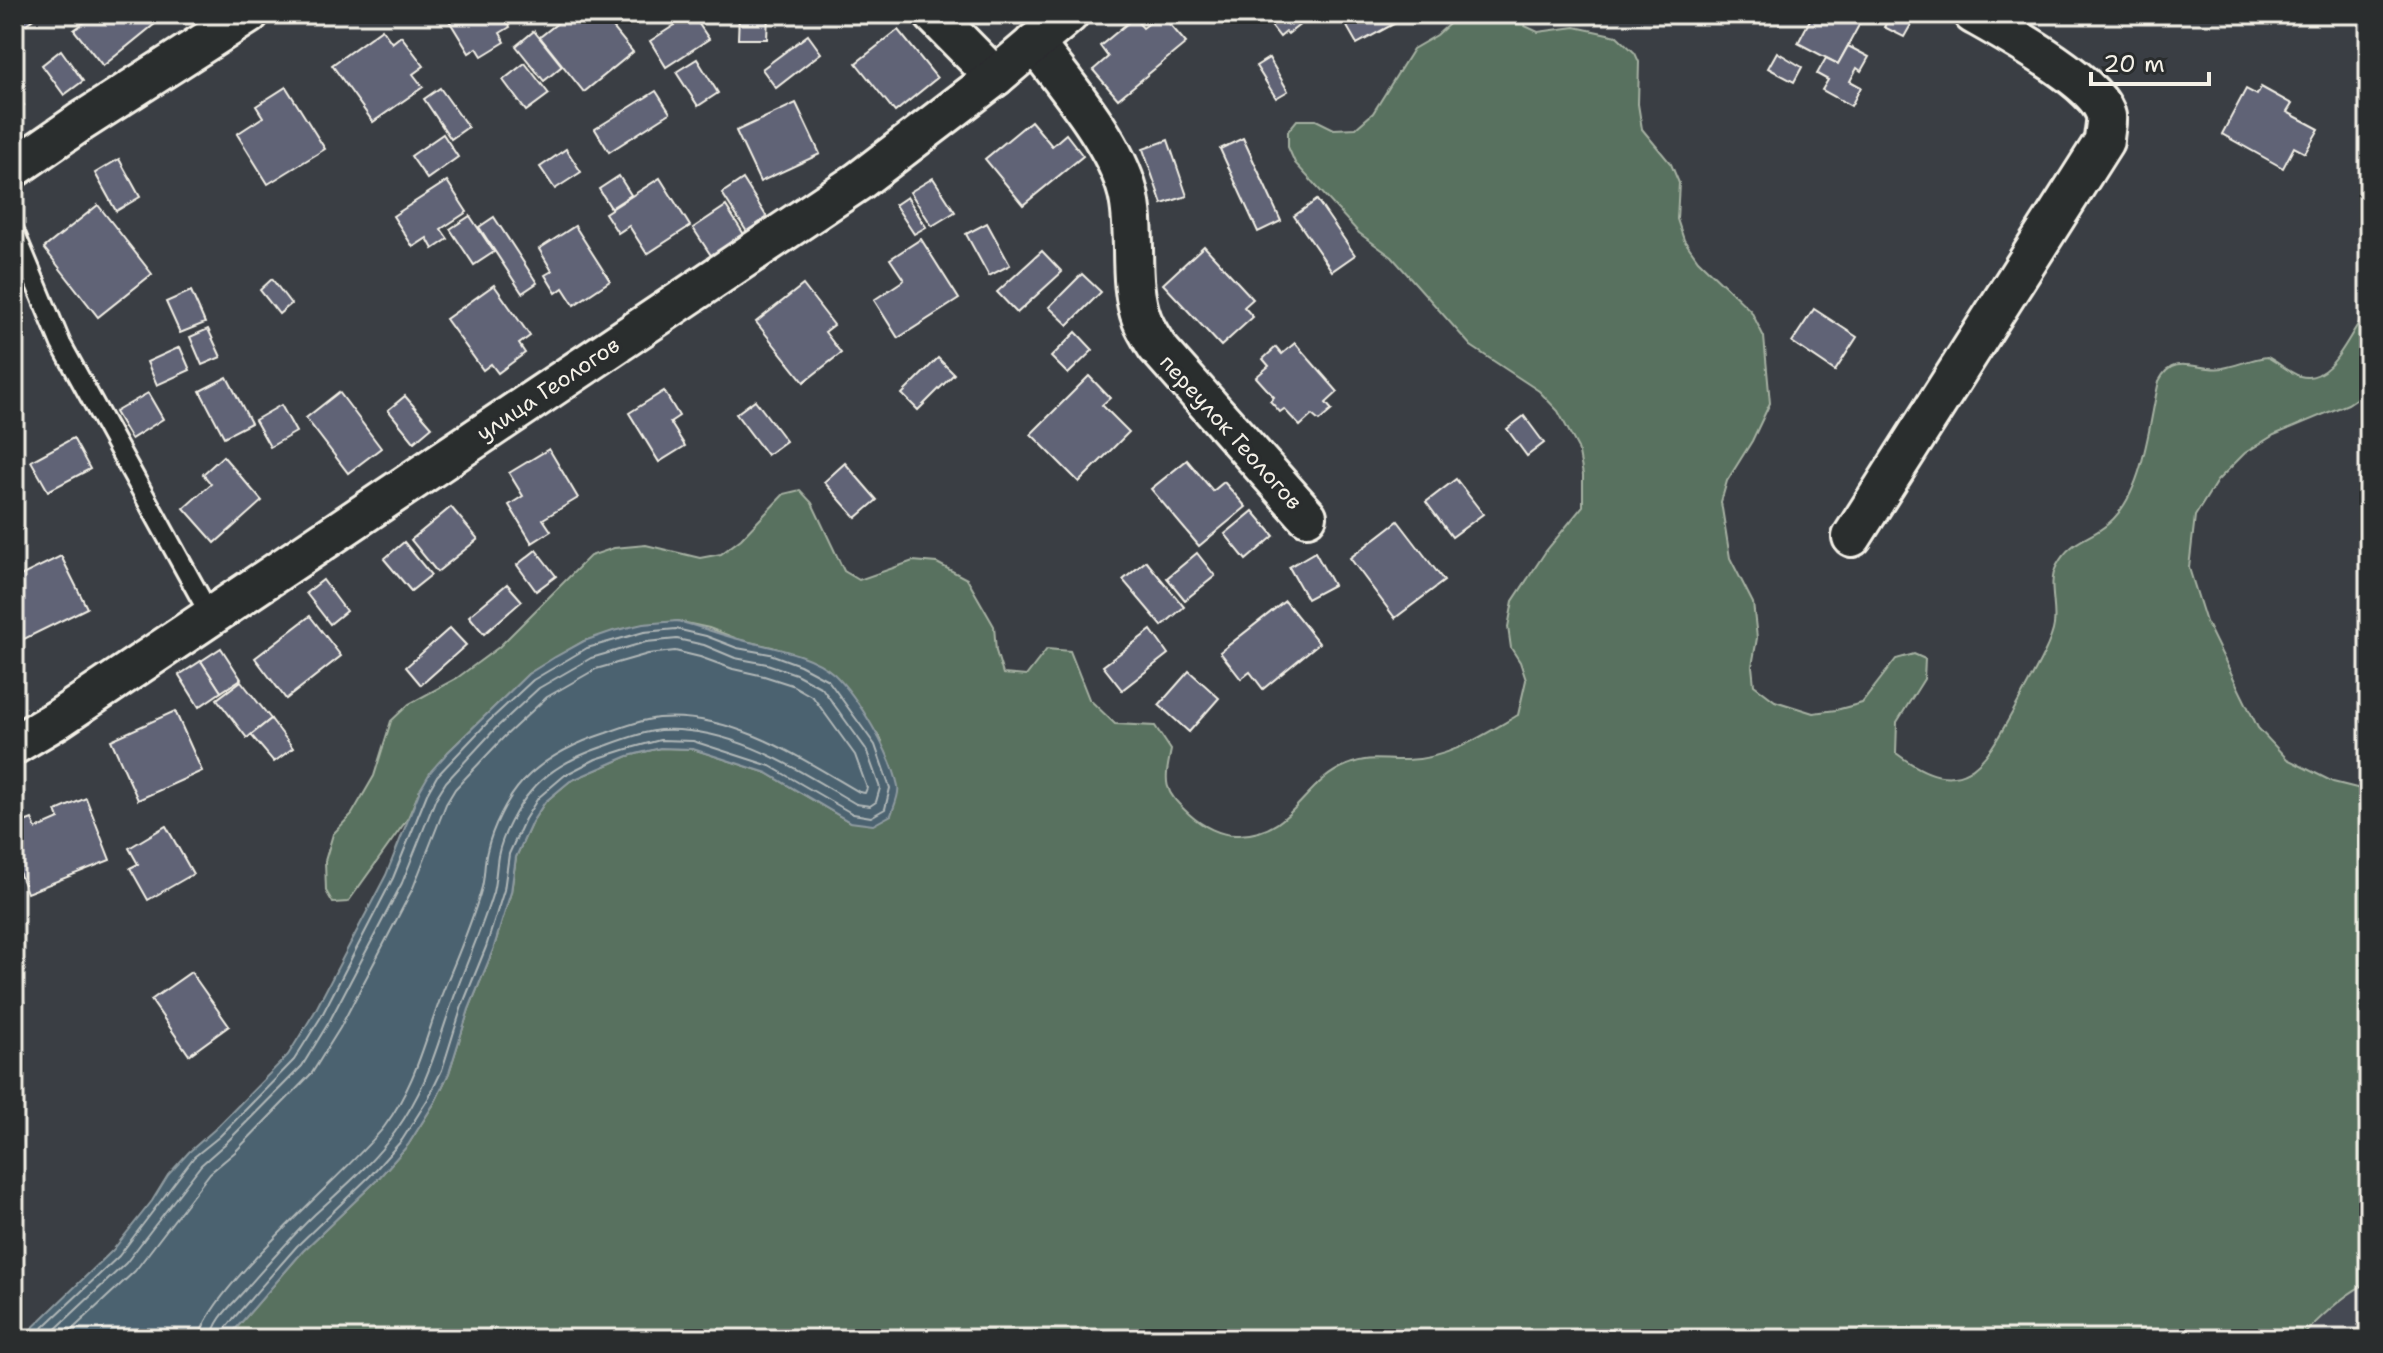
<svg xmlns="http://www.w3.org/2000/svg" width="2383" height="1353" font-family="'Shantell Sans',sans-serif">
  <rect width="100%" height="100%" fill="#3a3e44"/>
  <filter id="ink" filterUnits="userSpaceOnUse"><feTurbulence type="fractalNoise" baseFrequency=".0125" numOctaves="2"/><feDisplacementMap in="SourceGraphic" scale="16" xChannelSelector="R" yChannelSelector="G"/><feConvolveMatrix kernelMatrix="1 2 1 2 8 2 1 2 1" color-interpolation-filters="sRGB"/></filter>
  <g filter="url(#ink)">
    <polygon fill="#454953" points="2369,1283 2369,1339 2300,1339 2328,1312 2361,1286"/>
    <path fill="#59715e" stroke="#a6b1a3" stroke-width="2" d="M1460,14H1520L1525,26L1538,32L1575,27L1617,36L1635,53L1639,62L1638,104L1642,129L1671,164L1679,183L1677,219L1684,240L1698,260L1751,311L1764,337L1770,403L1752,441L1727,481L1721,502L1730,558L1753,603L1757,638L1752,666L1754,685L1775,701L1813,713L1836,710L1862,703L1896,659L1914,654L1925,659L1924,679L1897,722L1896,753C1969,809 1988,755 2021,697C2030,680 2052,643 2054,625C2057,605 2047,583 2057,565C2071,539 2090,540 2109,523C2144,493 2149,423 2159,381C2174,351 2198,372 2223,368C2238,365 2251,359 2267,357C2278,362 2288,372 2300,376C2334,385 2349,329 2369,310V390L2348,404L2274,435L2245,453L2217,481L2195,516L2189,568L2206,622L2258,728L2287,759L2333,782L2369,791V1283C2348,1290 2315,1322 2300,1339H227L303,1251L376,1181L408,1145L435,1102L449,1073L469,1009L493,950L511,892L516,857L532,822L545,802L570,781L628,756L660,748L693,749L767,773L850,822L882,741L833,674L804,658L772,647L740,640L709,628L677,621L584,641L528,674L448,752L420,790L408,818L348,902L333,903L326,891L325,861L333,834L352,814L374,776L391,721L409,704L457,678L499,647L590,556L614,548L646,545L700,558L721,554L741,539L784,494L800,490L812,503L844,571L859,580L913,561L937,563L967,579L994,626L996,651L1003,674L1026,676L1047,649L1070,651L1089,699L1115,724L1155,726L1171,750C1164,784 1163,790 1189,814C1202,826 1221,836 1238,835C1295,834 1301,783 1347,765C1371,755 1383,761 1407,760C1448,759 1484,735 1518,715L1526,680L1520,662L1511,648L1508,627L1513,601L1546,551L1583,506V475L1578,448L1558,411L1539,391L1471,346L1392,257L1359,233L1295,163L1288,147V131L1297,120H1316L1334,129L1356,128L1373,113L1413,49L1437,35Z"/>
    <path fill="#4c6270" stroke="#8f9ba0" stroke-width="2" d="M677,621C699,626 720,635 742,640C772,648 810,653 834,674C858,697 891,753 898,786C900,794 894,806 891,815L873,825L850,822L767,773L693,749L660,748L628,756L570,781L545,802L532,822L516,857L511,892L493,950L469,1009L449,1073L435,1102L408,1145L376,1181L303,1251L227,1339H21L113,1250L152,1201L168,1175L189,1152L214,1130L288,1055L314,1013L386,875L420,790L431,771L448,752L528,674L555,657L584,641L613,631L643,624Z"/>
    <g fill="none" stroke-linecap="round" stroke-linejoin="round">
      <g stroke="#b1b8b8" stroke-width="2">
        <polyline points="31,1339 119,1256 194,1157 220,1136 294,1060 321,1017 393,878 427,794 437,776 489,721 533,680 587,648 644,632 676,629 706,636 737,648 770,654 800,665 828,680 875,745 890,788 885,809 871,817 853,814 770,766 693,741 660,740 627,749 596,759 565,775 538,798 525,819 509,854 504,890 486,947 462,1006 442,1070 428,1099 402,1140 370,1176 297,1246 233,1319 223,1332 222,1339"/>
        <path d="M45,1339L126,1263L201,1165L226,1143L302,1066L329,1022L402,883L436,798L446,782L496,728L539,688L591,658L646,642L677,639L704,645L735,658L767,664L796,674L822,688L866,749L880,788L876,802L870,806L856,804C796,769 733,726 660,730C643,732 624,739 608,745C580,754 550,768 531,791C517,807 502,835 498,856C496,868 496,880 493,892C482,929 466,963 453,1000C435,1051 428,1086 395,1132C373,1163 343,1188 315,1214C290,1238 268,1264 245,1290C233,1304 213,1320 212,1339"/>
        <path d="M62,1339L135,1271L210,1173L235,1152L312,1073L340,1028L413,888L446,804L455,789L504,737L547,697L596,669L648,654L675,651L700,657L733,669L764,676L792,685L813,697L855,755L867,788L865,793L859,792C799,757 732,712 658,718C641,720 622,727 606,733C575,743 546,757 523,781C507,798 492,828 487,851C484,862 485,875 482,887C472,924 456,959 442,994C424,1042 416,1084 384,1127C351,1170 201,1295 200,1339"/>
      </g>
    </g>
    <g fill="#606476" stroke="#f4f1e8" stroke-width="2">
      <polygon points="14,14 41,14 20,28"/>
      <polygon points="79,14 149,14 156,23 103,66 74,30 85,22"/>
      <polygon points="445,14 502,14 510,27 500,33 505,42 482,56 477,48 469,53"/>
      <polygon points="569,14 602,14 633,52 584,92 540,37"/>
      <polygon points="692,14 709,39 666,67 650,41"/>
      <polygon points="739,14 768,15 767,39 738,39"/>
      <polygon points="1161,14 1186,43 1118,99 1093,70 1108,57 1100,46 1134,18 1143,28"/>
      <polygon points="1262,14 1314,14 1288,34 1286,32 1280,37"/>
      <polygon points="1361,14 1412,14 1357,44 1345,23"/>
      <polygon points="1813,14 1865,14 1838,64 1798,43"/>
      <polygon points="1891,14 1917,14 1904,37 1884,27"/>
      <polygon points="382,29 392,43 401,36 424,66 413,74 423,87 373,122 332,65"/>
      <polygon points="898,30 937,78 895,112 856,63"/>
      <polygon points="534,31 562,66 544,81 516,46"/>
      <polygon points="808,35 821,53 776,88 762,69"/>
      <polygon points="1848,46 1869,57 1861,71 1857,68 1850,81 1861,87 1851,106 1822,90 1828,80 1817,74 1826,58 1838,64"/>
      <polygon points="61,50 83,81 64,95 42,65"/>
      <polygon points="1777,52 1802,67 1794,82 1768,68"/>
      <polygon points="1269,58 1288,91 1276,98 1256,66"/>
      <polygon points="697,59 718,93 698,106 676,72"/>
      <polygon points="525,63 549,94 526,111 503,80"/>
      <polygon points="14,70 23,82 14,89"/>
      <polygon points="286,87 325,149 268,184 237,134 263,117 256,106"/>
      <polygon points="2261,87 2292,104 2287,112 2319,129 2305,153 2294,147 2283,168 2222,134 2246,89 2257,95"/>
      <polygon points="440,88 468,127 451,139 424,99"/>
      <polygon points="656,91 670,113 609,152 595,129"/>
      <polygon points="14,92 24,105 14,113"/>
      <polygon points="796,103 820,154 760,182 736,131"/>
      <polygon points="1031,121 1052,146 1066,134 1083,156 1023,205 985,159"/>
      <polygon points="443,134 458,157 427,179 411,156"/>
      <polygon points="1243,138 1281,221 1258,232 1220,149"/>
      <polygon points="1168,140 1187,196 1162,204 1143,149"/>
      <polygon points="566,149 581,172 555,189 540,167"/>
      <polygon points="119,159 140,197 116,211 95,173"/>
      <polygon points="619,176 631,195 611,208 599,189"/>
      <polygon points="660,178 690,226 647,254 629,226 618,233 605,213"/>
      <polygon points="933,178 955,212 932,226 910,192"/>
      <polygon points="743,179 768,219 747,232 722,193"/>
      <polygon points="447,181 467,212 441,229 448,239 433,249 427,238 413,247 393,216"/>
      <polygon points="907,197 926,227 914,234 895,205"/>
      <polygon points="1317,200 1355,255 1332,271 1294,216"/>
      <polygon points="98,205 152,274 98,317 44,248"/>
      <polygon points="726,206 745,236 712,257 693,228"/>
      <polygon points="470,216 494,252 474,265 450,229"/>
      <polygon points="494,217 537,283 522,293 479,227"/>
      <polygon points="987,223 1010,265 989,276 966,234"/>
      <polygon points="575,226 610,281 574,305 563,288 556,293 545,275 552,271 539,249"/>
      <polygon points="921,239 959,299 898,338 874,300 904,280 890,259"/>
      <polygon points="1204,246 1253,299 1244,307 1253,317 1221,346 1163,284"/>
      <polygon points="1042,251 1062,272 1017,313 997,292"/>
      <polygon points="1082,274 1101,292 1068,325 1049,307"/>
      <polygon points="272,279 291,304 279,314 260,290"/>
      <polygon points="494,285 530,336 519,344 525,353 498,373 491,364 483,370 446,319"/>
      <polygon points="803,285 834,325 825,332 841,353 804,382 756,322"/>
      <polygon points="191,291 205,323 180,333 166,302"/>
      <polygon points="1814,309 1857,337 1835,371 1792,342"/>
      <polygon points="14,320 25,337 14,344"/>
      <polygon points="208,329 221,357 202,365 190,337"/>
      <polygon points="1076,332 1093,350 1068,374 1051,357"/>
      <polygon points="1295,343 1338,392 1326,403 1332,410 1319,421 1312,415 1300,426 1284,409 1280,412 1270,401 1274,397 1256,377 1269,366 1263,359 1276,347 1282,354"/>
      <polygon points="180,347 190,370 157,385 147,362"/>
      <polygon points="938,358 954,374 918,410 902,394"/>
      <polygon points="1089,376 1110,398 1102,405 1129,432 1079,482 1031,434"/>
      <polygon points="227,377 251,423 224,437 200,391"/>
      <polygon points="664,391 679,416 670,422 685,446 659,462 629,413"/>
      <polygon points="339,392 381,448 348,473 306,418"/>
      <polygon points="148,393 163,419 131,439 115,412"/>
      <polygon points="405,396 432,427 414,442 388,410"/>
      <polygon points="755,400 786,441 767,455 736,414"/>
      <polygon points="281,405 296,432 270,447 255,420"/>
      <polygon points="1524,416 1544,443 1527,456 1507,429"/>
      <polygon points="73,438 90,469 48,491 31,461"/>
      <polygon points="549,449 578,498 543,519 551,531 532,543 509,505 523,496 509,473"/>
      <polygon points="223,456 262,501 215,543 184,508 211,484 203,474"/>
      <polygon points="1187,460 1213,491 1224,482 1246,507 1199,546 1151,489"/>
      <polygon points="845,463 877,500 856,518 824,482"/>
      <polygon points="1456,479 1483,514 1452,537 1426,502"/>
      <polygon points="451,507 478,539 437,572 411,540"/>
      <polygon points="1253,511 1274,536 1246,560 1225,534"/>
      <polygon points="1398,521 1444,581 1395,618 1350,558"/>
      <polygon points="404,542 431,575 411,591 384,559"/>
      <polygon points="536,550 556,576 536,591 517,565"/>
      <polygon points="1315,552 1333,585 1307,599 1289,567"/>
      <polygon points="1197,553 1215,576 1185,600 1167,578"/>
      <polygon points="61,556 87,608 14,644 14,579"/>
      <polygon points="1146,561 1184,607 1162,626 1123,580"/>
      <polygon points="323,580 346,611 330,624 306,593"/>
      <polygon points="507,584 522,601 484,634 469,616"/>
      <polygon points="1285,601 1319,643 1263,689 1250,672 1241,679 1220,652"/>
      <polygon points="310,616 341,656 286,699 255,658"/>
      <polygon points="450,628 466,645 421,685 406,667"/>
      <polygon points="1151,630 1168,654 1122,690 1103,666"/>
      <polygon points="221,648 241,679 221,692 201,661"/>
      <polygon points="201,661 221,692 199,707 179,675"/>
      <polygon points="1189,671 1219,698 1189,732 1159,705"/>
      <polygon points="241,681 271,719 247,738 217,699"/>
      <polygon points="175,711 202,771 138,800 111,740"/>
      <polygon points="271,719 293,748 274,762 251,735"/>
      <polygon points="86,798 110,860 27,893 14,859 14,826 32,819 36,829 59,819 56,811"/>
      <polygon points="166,826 193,874 148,900 130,868 138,864 129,848"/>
      <polygon points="191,972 229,1026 189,1055 151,1000"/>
      <polygon points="14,983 24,1002 14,1007"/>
    </g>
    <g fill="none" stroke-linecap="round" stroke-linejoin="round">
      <g stroke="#f4f1e8" stroke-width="24">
        <polyline id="service" points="14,231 61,344 210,615"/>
      </g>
      <g stroke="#f4f1e8" stroke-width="44">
        <g id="minor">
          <polyline points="933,14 995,77"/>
          <path d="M1034,43C1066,85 1115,142 1128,193C1138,234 1127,281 1142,320C1146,330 1152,339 1157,347L1307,516"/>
          <polyline points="14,168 79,123 249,14"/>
          <path d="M1852,537L2104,141C2104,133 2107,123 2106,116C2099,83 2003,31 1973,14"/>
          <polyline points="14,745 58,719 859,181 995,77 1069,14"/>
        </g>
      </g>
      <use href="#service" stroke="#2a2d2e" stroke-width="18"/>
      <use href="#minor" stroke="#2a2d2e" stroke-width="38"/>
    </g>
  </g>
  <g text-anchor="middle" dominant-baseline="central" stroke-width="7" stroke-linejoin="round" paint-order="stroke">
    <g font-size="22" fill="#f4f1e8" stroke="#2a2d2e">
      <text transform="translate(548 389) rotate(-34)">улица Геологов</text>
      <text transform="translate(1231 432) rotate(48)">переулок Геологов</text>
    </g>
  </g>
  <rect width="2383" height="1353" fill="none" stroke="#2a2d2e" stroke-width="48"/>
  <rect x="24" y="24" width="2335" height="1305" fill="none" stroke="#f4f1e8" stroke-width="3" filter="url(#ink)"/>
  <path d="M2091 72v12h118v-12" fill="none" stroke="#f4f1e8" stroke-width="4"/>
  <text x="2103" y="72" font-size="24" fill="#f4f1e8" stroke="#2a2d2e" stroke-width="6" paint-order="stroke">20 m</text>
</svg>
